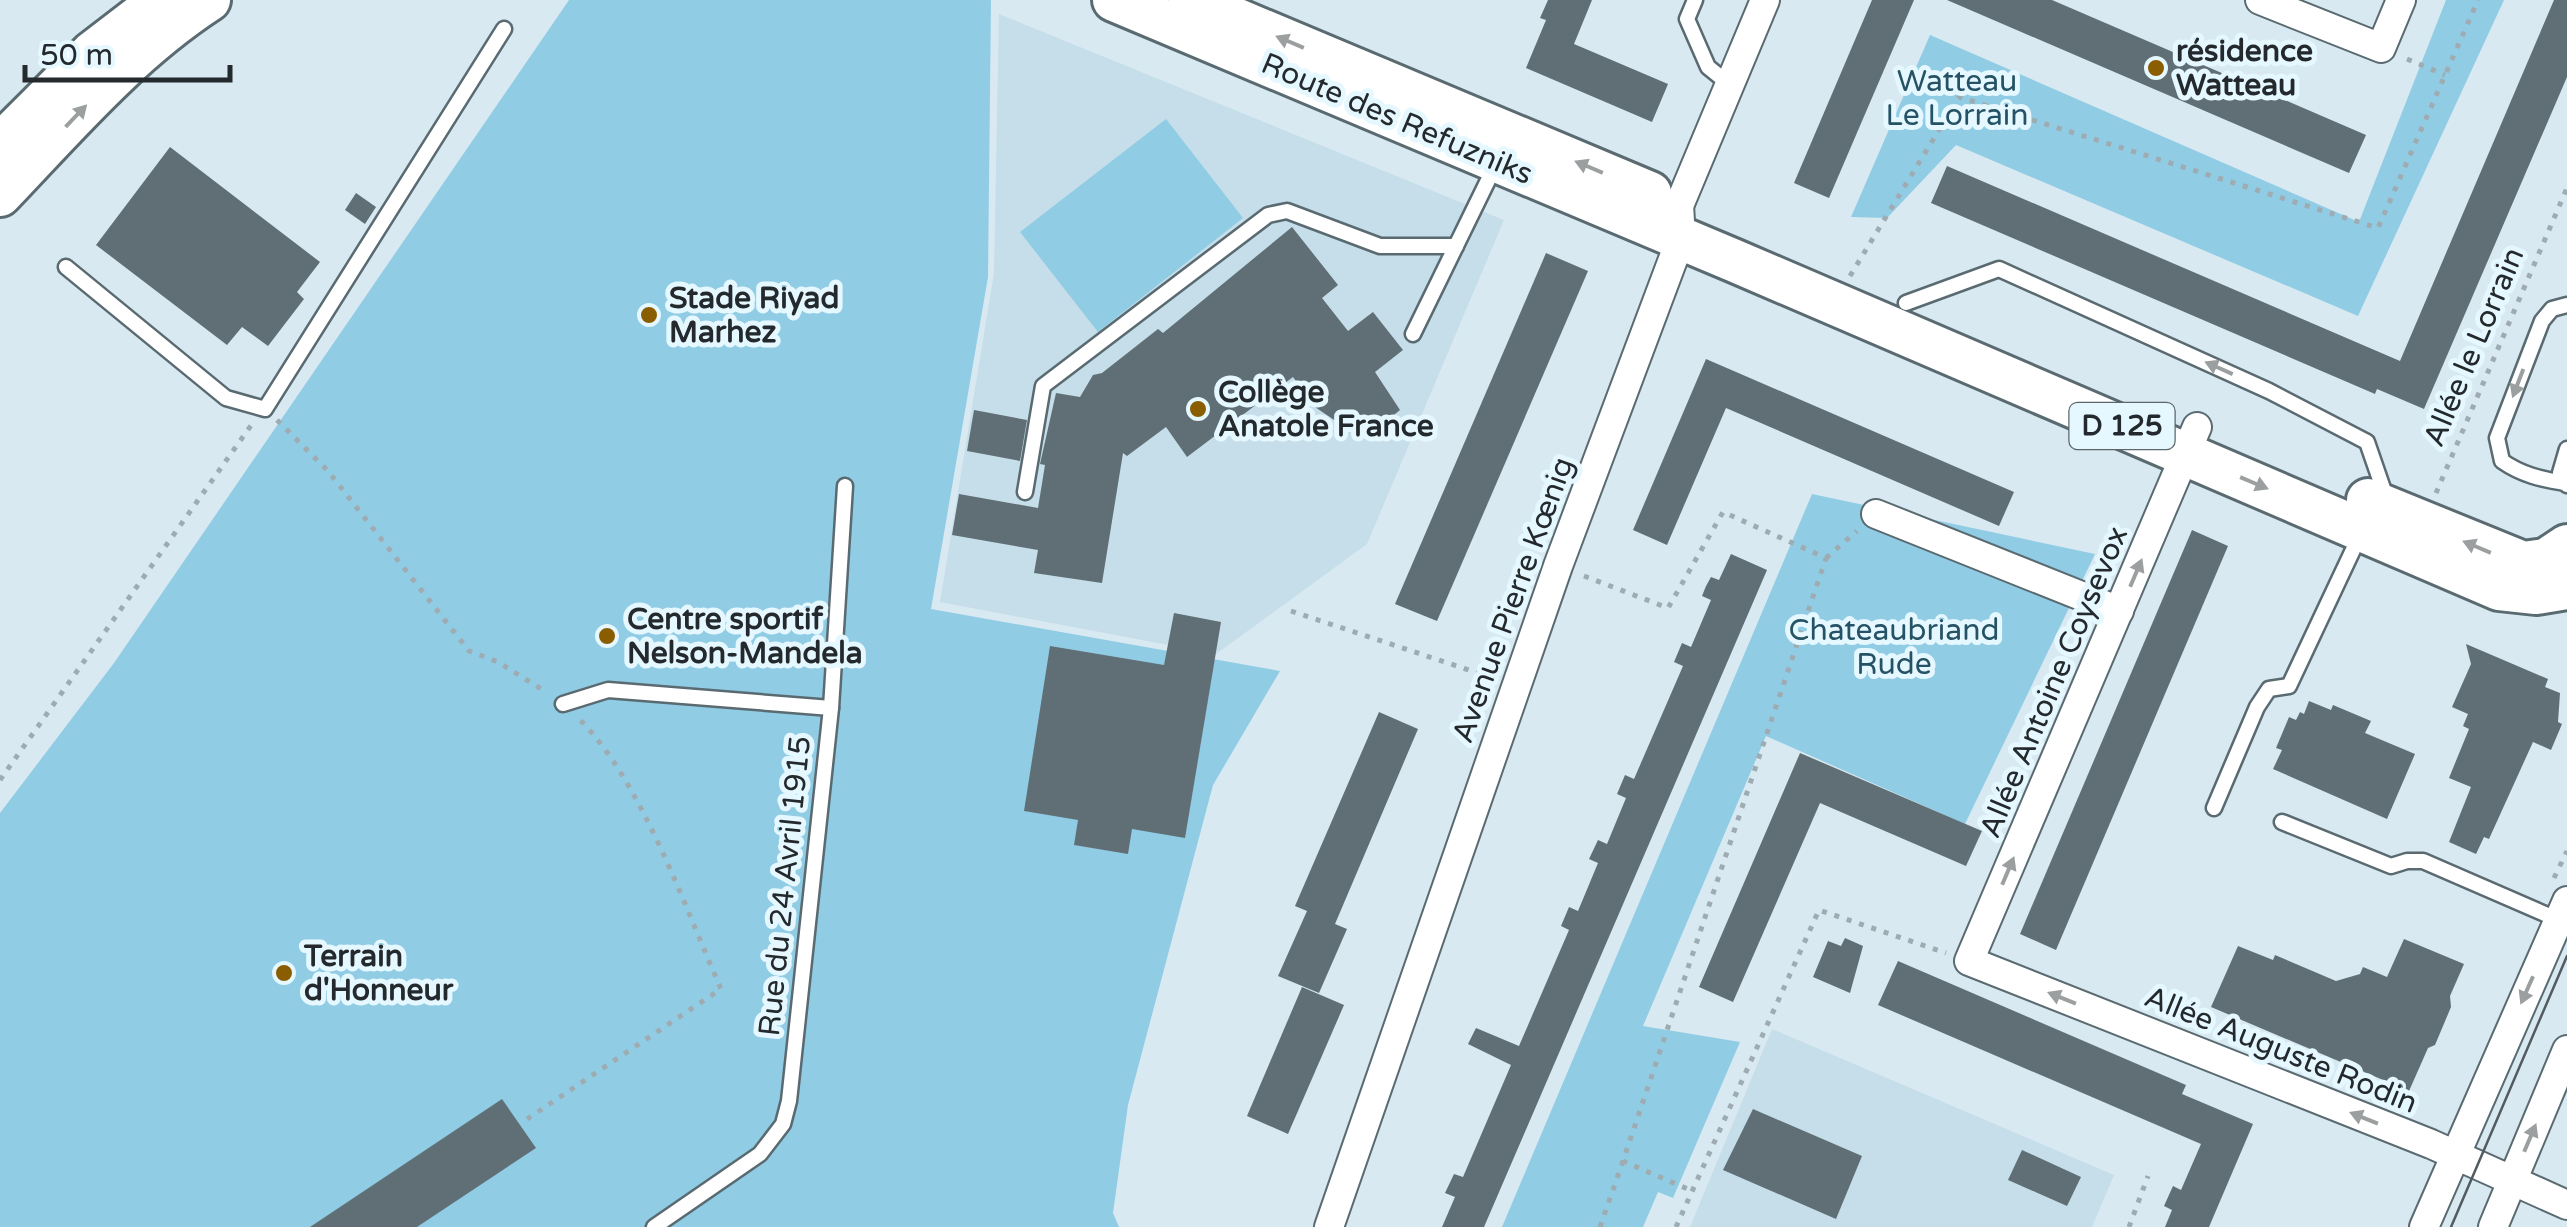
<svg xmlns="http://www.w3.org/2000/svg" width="2567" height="1227" font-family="'Varela Round',sans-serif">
  <rect width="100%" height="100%" fill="#d8e9f1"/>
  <g fill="#c5dee9">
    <polygon points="999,14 1504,220 1367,544 1216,654 940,602 994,273"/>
    <polygon points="1772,1029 2114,1175 2092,1227 1690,1227"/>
  </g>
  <g fill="#91cce5">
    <polygon points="569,0 991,0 988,277 931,609 1280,671 1213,785 1128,1105 1113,1213 1119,1227 0,1227 0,813 114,663"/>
    <polygon points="2446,0 2504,0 2358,316 1956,145 1887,218 1851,217 1930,35 2359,222"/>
    <polygon points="1166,119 1243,218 1098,332 1020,232"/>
    <polygon points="1812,494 2095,554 1965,824 1766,736 1643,1026 1740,1042 1673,1198 1658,1192 1643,1227 1502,1227"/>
  </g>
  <g fill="#606f76">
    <polygon points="1548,0 1592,0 1574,44 1668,84 1652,122 1526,68 1546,20 1540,18"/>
    <polygon points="1872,0 1914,0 1829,198 1794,183"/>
    <polygon points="1947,0 2052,0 2366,135 2349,173"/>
    <polygon points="2554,0 2567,0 2567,77 2424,409 2377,389 2375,394 1931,203 1947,166 2400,361"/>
    <polygon points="170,147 320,262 297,292 304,299 268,346 242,327 227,345 96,245"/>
    <polygon points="356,193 376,207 365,224 345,210"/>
    <polygon points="1292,227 1338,285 1322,298 1348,331 1373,312 1403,350 1375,372 1400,410 1373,432 1343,426 1315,407 1293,377 1187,457 1166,427 1127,456 1123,453 1102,583 1034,573 1038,550 952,535 959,494 1038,508 1045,465 1040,464 1056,393 1080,397 1093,375 1102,373 1158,329 1163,333"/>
    <polygon points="1546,253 1588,271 1437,621 1395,604"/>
    <polygon points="1706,359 2014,492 1999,526 1726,408 1667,545 1633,530"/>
    <polygon points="974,410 1027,420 1020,461 967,451"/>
    <polygon points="2192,530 2228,546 2056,950 2020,934"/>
    <polygon points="1731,554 1767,570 1484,1227 1442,1227 1455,1197 1445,1193 1454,1174 1463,1177 1511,1065 1468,1044 1476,1028 1519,1046 1569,930 1561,926 1569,907 1578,911 1598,863 1589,859 1598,840 1607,844 1626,798 1617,794 1625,775 1634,779 1683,666 1674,662 1682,643 1691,647 1711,600 1702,596 1706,586 1711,577 1719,580"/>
    <polygon points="1174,613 1221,622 1185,838 1132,829 1128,854 1074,845 1078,820 1024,811 1050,646 1164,665"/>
    <polygon points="2466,644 2548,679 2545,687 2560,693 2558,722 2562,724 2551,750 2533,742 2489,839 2484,837 2476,854 2449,842 2471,787 2449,778 2469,729 2463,726 2468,714 2452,707 2471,664"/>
    <polygon points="2309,701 2331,710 2333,705 2371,721 2365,733 2415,754 2387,819 2273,769 2282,750 2276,748 2289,717 2296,720 2300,712 2304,714"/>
    <polygon points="1379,712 1418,729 1335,924 1347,929 1319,993 1278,976 1307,911 1295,906"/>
    <polygon points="1800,753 1982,831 1966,866 1820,803 1733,1002 1699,987"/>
    <polygon points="1845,938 1863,946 1850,993 1813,977 1828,941 1841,946"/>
    <polygon points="2404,939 2464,964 2450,996 2451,1007 2435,1045 2428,1048 2409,1091 2211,1007 2238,946 2273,960 2275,955 2336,981 2360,974 2363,967 2387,977"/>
    <polygon points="1898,961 2186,1085 2182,1094 2253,1124 2209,1227 2165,1227 2172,1210 2164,1206 2173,1186 2181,1190 2201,1144 1878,1005"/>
    <polygon points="1302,987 1344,1005 1288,1134 1247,1116"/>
    <polygon points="502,1099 536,1148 417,1227 310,1227"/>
    <polygon points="1753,1109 1862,1156 1836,1219 1723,1170"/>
    <polygon points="2022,1150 2081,1177 2067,1206 2008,1180"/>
  </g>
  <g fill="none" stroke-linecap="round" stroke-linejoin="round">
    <g stroke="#5a6a71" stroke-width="19">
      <g id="lane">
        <polyline points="1695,0 1687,19 1708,67 1729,84"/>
        <polyline points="66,267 226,398 265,409 504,29"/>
        <polyline points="1906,303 1999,269 2269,391 2367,442 2387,500"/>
        <polyline points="1413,334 1495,166"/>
        <polyline points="2567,449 2560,473 2567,485"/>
        <path d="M2565,483C2541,479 2522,475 2502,461L2497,438L2542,321L2552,309L2567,305"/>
        <polyline points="1025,492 1043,386 1268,215 1287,211 1380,246 1456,246"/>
        <polyline points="563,704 608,690 831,708"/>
        <polyline points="2214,808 2257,707 2269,689 2289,686 2360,535"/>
        <polyline points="2282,822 2391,866 2407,861 2423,861 2559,920"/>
        <polyline points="654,1227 760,1154 783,1124 789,1101 831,708 845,486"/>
      </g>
    </g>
    <g stroke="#5a6a71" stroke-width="32">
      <g id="street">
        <polyline points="2260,0 2381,48 2401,0"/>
        <polyline points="1673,220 1765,0"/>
        <polyline points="2197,427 1969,961 2431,1144 2567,1205"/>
        <polyline points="1876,514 2119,611"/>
        <polyline points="1329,1227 1558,566 1681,238 1679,205"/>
        <polyline points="2424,1227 2567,901"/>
        <polyline points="2493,1227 2567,1050"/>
      </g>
    </g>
    <g stroke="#5a6a71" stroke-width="48">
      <g id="primary">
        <polyline points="1114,0 1735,261 2499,589 2536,593 2567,588"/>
        <polyline points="1190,0 1650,193"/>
        <polyline points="0,145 92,53 161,0"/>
        <path d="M0,195C65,127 129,52 209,0"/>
        <polyline points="2368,500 2523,563 2546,560 2567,546"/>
      </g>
    </g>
    <g stroke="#9eacb2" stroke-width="5" stroke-dasharray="5 8" stroke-linecap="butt">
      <polyline points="2407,59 2445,75"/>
      <polyline points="1850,276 1959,97 2378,228 2478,0"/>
      <polyline points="277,420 328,471 469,651 498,662 546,692"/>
      <polyline points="2436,493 2567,188"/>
      <polyline points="1826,558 1857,531"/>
      <polyline points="1584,576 1668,608 1723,512 1826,558 1623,1161 1690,1190"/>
      <polyline points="1291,611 1490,677"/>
      <polyline points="0,780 252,424"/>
      <polyline points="2554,878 2567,851"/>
      <path d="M527,1119L721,989C685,908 641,779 578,718"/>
      <polyline points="1600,1227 1623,1161"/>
      <polyline points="1676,1227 1819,910 1946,953"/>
      <polyline points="2129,1227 2148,1176"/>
    </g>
    <use href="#lane" stroke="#fff" stroke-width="14"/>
    <use href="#street" stroke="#fff" stroke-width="28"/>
    <use href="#primary" stroke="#fff" stroke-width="42"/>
    <polyline stroke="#525b60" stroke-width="2.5" points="2451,1227 2567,956"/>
  </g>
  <defs><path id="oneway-solid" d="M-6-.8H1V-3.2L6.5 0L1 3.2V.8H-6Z" transform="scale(2.5)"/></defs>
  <g fill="#9c9fa0">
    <use href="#oneway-solid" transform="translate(1290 42) rotate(-157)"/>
    <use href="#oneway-solid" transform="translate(76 116) rotate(-46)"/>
    <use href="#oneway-solid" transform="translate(1589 167) rotate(-157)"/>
    <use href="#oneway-solid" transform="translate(2219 368) rotate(-156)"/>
    <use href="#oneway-solid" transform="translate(2518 383) rotate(111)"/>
    <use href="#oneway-solid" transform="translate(2254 483) rotate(23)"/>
    <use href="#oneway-solid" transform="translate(2477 547) rotate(-157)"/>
    <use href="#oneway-solid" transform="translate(2136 573) rotate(-67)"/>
    <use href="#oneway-solid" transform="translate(2008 871) rotate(-67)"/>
    <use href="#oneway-solid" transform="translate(2527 990) rotate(114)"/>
    <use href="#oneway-solid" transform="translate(2062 998) rotate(-158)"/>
    <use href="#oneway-solid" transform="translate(2364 1118) rotate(-158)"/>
    <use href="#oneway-solid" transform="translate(2530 1138) rotate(-67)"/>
  </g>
  <g fill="#8a5d00" stroke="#e5f7ff" stroke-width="4">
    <circle cx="2156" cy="68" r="10"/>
    <circle cx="649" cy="315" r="10"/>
    <circle cx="1198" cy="409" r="10"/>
    <circle cx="607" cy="636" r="10"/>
    <circle cx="284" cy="973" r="10"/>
  </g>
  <g text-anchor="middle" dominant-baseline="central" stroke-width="10" stroke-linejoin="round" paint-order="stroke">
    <rect fill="#e5f7ff" stroke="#5d676b" stroke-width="2.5" x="2069.5" y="403" width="105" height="46" rx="8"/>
    <g font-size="28" font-weight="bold" fill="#23292c">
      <text x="2122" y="426">D 125</text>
    </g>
    <g font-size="30" font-weight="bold" fill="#23292c" stroke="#e5f7ff" text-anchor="start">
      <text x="2176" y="51">résidence<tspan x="2176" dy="34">Watteau</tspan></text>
      <text x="669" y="298">Stade Riyad<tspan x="669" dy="34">Marhez</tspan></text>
      <text x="1218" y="392">Collège<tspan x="1218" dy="34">Anatole France</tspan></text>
      <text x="627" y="619">Centre sportif<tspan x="627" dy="34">Nelson-Mandela</tspan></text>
      <text x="304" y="956">Terrain<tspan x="304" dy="34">d'Honneur</tspan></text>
    </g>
    <g font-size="30" fill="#255264" stroke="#e5f7ff">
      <text x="1957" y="81">Watteau<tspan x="1957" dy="34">Le Lorrain</tspan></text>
      <text x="1894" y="630">Chateaubriand<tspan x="1894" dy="34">Rude</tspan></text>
    </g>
    <g font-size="30" fill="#23292c" stroke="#e5f7ff">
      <text transform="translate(1397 119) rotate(23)">Route des Refuzniks</text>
      <text transform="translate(2474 347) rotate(-67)">Allée le Lorrain</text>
      <text transform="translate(1513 600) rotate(-70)">Avenue Pierre Kœnig</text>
      <text transform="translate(2054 682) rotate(-67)">Allée Antoine Coysevox</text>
      <text transform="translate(785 886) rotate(-84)">Rue du 24 Avril 1915</text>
      <text transform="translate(2281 1050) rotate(22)">Allée Auguste Rodin</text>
    </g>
  </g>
  <path d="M25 65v15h205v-15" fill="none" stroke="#23292c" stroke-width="5"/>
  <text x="40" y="65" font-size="30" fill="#23292c" stroke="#e5f7ff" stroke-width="8" paint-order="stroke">50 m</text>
</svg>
